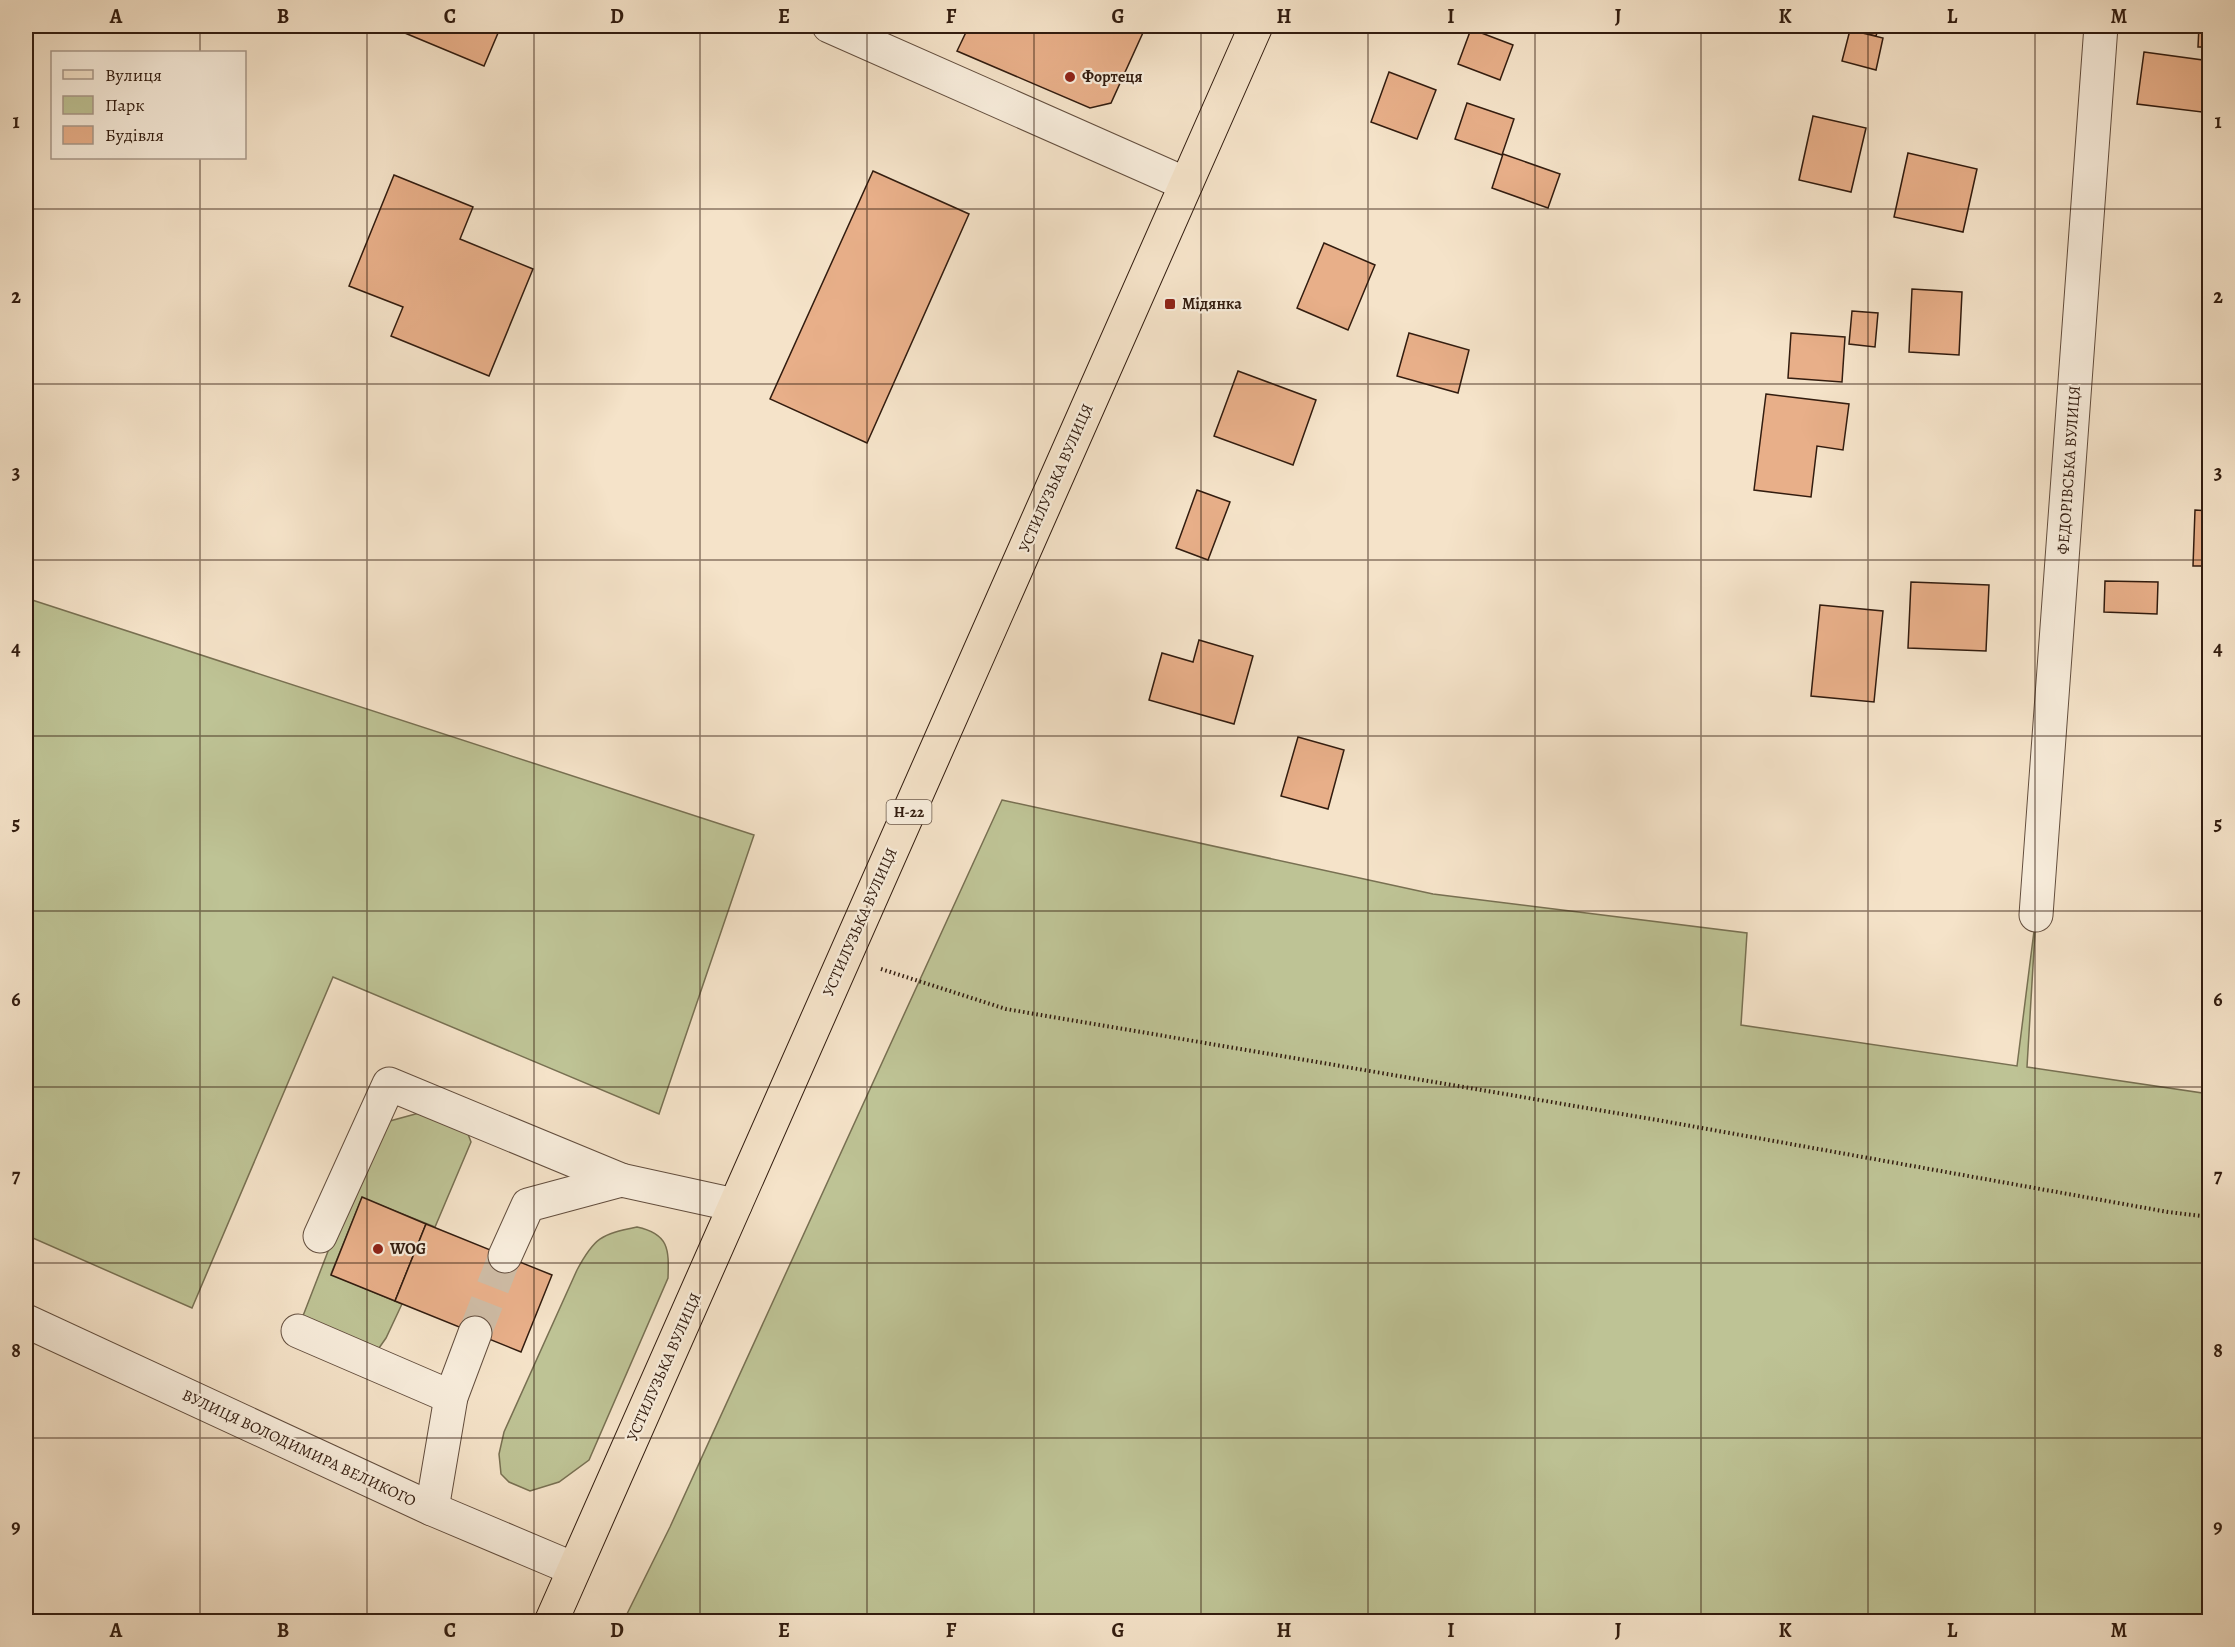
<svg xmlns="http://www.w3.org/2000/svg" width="2235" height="1647" font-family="Alegreya,serif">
  <rect width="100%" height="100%" fill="#f5e3c9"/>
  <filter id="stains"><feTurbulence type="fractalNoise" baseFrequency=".00333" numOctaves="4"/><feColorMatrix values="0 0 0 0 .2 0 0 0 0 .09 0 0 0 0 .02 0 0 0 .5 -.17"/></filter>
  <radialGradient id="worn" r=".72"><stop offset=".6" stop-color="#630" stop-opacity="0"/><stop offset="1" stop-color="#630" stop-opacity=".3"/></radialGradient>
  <g fill="#bec395" stroke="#787052" stroke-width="1.5">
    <polygon points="26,598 754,835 659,1114 333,977 192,1308 26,1235"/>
    <polygon points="1002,800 1433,894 1747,933 1741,1025 2017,1066 2036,915 2027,1067 2209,1094 2209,1621 623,1622 670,1527"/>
    <polygon points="419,1113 465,1126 471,1142 435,1227 362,1198 331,1274 402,1304 386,1338 379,1348 301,1321 332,1241 390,1121"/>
    <path d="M637,1227C669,1234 669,1249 668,1278L589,1460L559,1482L530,1491L509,1482L501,1474L499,1454L504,1432L577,1270C594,1238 601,1234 637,1227Z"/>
  </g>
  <g fill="#e8af89" stroke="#321c0f" stroke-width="1.5">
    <polygon points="388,26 501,26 484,66"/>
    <polygon points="969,26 1146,26 1111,103 1090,108 957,51"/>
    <polygon points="1832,26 1879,26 1876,36"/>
    <polygon points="2199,26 2210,26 2210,47 2198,47"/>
    <polygon points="1471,29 1513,45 1500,80 1458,64"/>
    <polygon points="1850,30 1883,38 1876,70 1842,61"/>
    <polygon points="2144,52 2210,61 2210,113 2137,104"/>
    <polygon points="1389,72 1436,90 1417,139 1371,122"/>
    <polygon points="1467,103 1514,119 1502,155 1455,139"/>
    <polygon points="1813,116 1866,128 1851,192 1799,180"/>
    <polygon points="1908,153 1977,169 1963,232 1894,217"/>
    <polygon points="1503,154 1560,174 1548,208 1492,188"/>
    <polygon points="873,171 969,214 867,443 770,399"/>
    <polygon points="394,175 473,207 460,239 533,269 489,376 391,336 403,307 349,286"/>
    <polygon points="1324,243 1375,265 1348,330 1297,308"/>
    <polygon points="1912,289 1962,292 1959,355 1909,352"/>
    <polygon points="1852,311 1878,313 1875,347 1849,344"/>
    <polygon points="1409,333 1469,350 1458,393 1397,376"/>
    <polygon points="1791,333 1845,337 1842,382 1788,378"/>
    <polygon points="1238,371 1316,400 1293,465 1214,436"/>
    <polygon points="1766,394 1849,404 1843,450 1817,446 1811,497 1754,490"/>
    <polygon points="1197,490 1230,502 1208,560 1176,548"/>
    <polygon points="2195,510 2210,511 2210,566 2193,566"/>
    <polygon points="2105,581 2158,582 2157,614 2104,612"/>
    <polygon points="1911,582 1989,585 1986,651 1908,648"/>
    <polygon points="1820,605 1883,611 1874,702 1811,696"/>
    <polygon points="1199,640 1253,656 1234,724 1149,700 1162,653 1193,662"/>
    <polygon points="1298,737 1344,750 1328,809 1281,796"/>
    <polygon points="362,1197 426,1224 395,1301 331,1275"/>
    <polygon points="426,1224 552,1275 521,1352 395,1301"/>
  </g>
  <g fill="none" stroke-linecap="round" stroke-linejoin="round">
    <polyline stroke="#cebba4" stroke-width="33" stroke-dasharray="33 16" stroke-linecap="butt" points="475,1333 505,1256"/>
    <g stroke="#634e3e" stroke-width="35">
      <g id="minor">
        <polyline points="829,26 1186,184"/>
        <polyline points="2036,915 2101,26"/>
        <polyline points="320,1236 389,1084 621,1180"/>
        <polyline points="505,1256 528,1205 621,1180 735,1205"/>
        <polyline points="26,1321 432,1509 574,1569"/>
        <polyline points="298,1331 451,1397"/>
        <polyline points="432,1509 451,1397 475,1333"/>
      </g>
    </g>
    <g stroke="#321c0f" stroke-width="35">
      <polyline id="major" points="551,1622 1256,26"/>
    </g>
    <polyline stroke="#321c0f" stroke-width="4" stroke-dasharray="1.5 3" stroke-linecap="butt" points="881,969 1006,1009 1663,1121 2168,1212 2210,1217"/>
    <use href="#minor" stroke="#f8eddc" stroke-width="33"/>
    <use href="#major" stroke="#f5e3c9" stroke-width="33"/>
  </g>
  <path fill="none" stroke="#321c0f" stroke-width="1.5" stroke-opacity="0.55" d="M200,26V52M367,26V1622M534,26V1622M700,26V1622M867,26V1622M1034,26V1622M1201,26V1622M1368,26V1622M1535,26V1622M1701,26V1622M1868,26V1622M2035,26V1622M200,158V1622M26,209H2210M26,384H2210M26,560H2210M26,736H2210M26,911H2210M26,1087H2210M26,1263H2210M26,1438H2210"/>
  <g fill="#8f2418" stroke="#f8eddc" stroke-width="2">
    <circle cx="1070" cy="77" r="6"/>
    <rect x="1164" y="298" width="12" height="12" rx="3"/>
    <circle cx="378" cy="1249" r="6"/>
  </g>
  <g text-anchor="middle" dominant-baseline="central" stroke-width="4.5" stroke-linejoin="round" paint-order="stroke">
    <rect fill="#f8eddc" stroke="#6d5b4c" stroke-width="1.5" x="886.5" y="800" width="45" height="24" rx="4.5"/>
    <g font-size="15" font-weight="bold" fill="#321c0f">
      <text x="909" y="812">Н-22</text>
    </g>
    <g font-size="16" font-weight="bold" fill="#321c0f" stroke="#f8eddc" text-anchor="start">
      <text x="1082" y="77">Фортеця</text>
      <text x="1182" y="304">Мідянка</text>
      <text x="390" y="1249">WOG</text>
    </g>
    <g font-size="16" fill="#321c0f" stroke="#f8eddc">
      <text transform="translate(2069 470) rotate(-86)">ФЕДОРІВСЬКА ВУЛИЦЯ</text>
      <text transform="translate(1056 478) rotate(-66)">УСТИЛУЗЬКА ВУЛИЦЯ</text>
      <text transform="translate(860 922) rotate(-66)">УСТИЛУЗЬКА ВУЛИЦЯ</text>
      <text transform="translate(664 1367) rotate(-66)">УСТИЛУЗЬКА ВУЛИЦЯ</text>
      <text transform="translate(299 1448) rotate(25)">ВУЛИЦЯ ВОЛОДИМИРА ВЕЛИКОГО</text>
    </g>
  </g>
  <rect width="2235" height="1647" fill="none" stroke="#f5e3c9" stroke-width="66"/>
  <rect x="51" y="51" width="195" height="108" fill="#f8eddc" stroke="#a9998a" stroke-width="1.5"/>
  <rect x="63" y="70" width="30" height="9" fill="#f5e3c9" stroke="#a9998a" stroke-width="1.5"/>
  <text x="105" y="81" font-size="18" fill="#321c0f">Вулиця</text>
  <rect x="63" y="96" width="30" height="18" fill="#bec395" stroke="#a9998a" stroke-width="1.5"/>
  <text x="105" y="111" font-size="18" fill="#321c0f">Парк</text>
  <rect x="63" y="126" width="30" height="18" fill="#e8af89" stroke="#a9998a" stroke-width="1.5"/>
  <text x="105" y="141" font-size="18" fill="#321c0f">Будівля</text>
  <rect x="33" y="33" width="2169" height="1581" fill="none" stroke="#321c0f" stroke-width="2"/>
  <g font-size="20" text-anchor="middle" font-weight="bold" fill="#321c0f">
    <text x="116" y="23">A</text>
    <text x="283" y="23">B</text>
    <text x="450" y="23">C</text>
    <text x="617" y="23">D</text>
    <text x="784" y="23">E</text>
    <text x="951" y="23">F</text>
    <text x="1118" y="23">G</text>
    <text x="1284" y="23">H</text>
    <text x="1451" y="23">I</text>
    <text x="1618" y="23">J</text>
    <text x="1785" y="23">K</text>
    <text x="1952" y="23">L</text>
    <text x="2119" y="23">M</text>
    <text x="16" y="128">1</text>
    <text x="2218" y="128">1</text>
    <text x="16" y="303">2</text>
    <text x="2218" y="303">2</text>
    <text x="16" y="479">3</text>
    <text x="2218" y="479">3</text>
    <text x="16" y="655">4</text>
    <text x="2218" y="655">4</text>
    <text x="16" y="830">5</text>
    <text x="2218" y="830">5</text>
    <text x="16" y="1006">6</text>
    <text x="2218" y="1006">6</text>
    <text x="16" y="1182">7</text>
    <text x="2218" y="1182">7</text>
    <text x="16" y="1357">8</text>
    <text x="2218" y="1357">8</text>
    <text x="16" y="1533">9</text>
    <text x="2218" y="1533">9</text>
    <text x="116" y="1637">A</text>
    <text x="283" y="1637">B</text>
    <text x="450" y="1637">C</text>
    <text x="617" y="1637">D</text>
    <text x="784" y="1637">E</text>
    <text x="951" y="1637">F</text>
    <text x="1118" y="1637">G</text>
    <text x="1284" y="1637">H</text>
    <text x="1451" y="1637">I</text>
    <text x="1618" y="1637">J</text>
    <text x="1785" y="1637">K</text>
    <text x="1952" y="1637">L</text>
    <text x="2119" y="1637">M</text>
  </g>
  <rect width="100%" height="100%" filter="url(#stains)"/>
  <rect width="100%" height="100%" fill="url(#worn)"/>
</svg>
